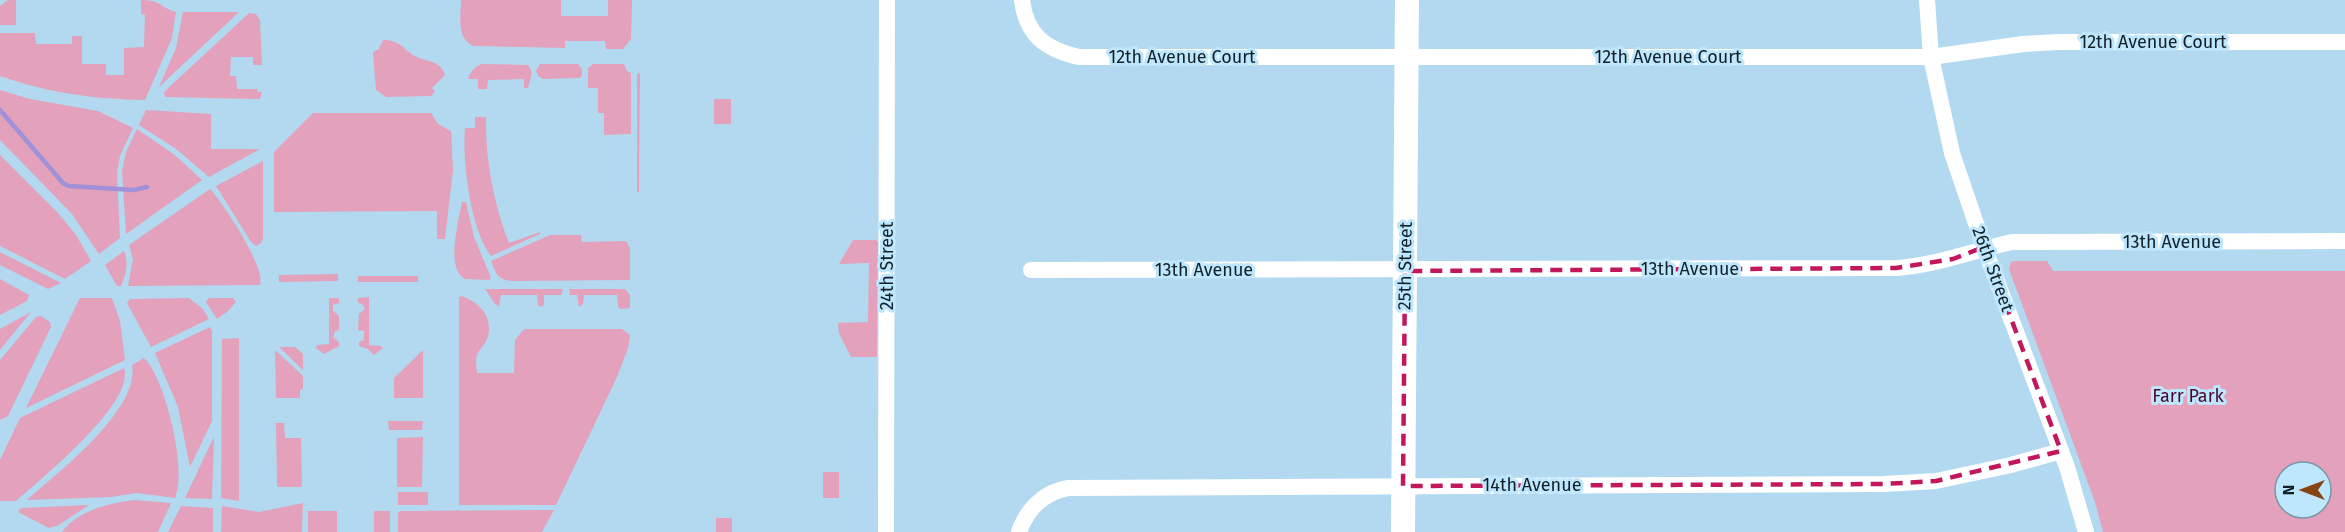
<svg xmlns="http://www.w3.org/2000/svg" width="2345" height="532" font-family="'Fira Sans',sans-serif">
  <rect width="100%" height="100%" fill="#b2d9f0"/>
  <g fill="#e3a1bc" fill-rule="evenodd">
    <polygon points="8,0 16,0 16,25 0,25 0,6"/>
    <path d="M141,0C161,0 159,7 176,12L172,38L145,100C94,99 48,93 0,76V33H35L36,44H72V36H82V64H106V75H124V48L144,47L145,15L141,14Z"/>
    <path d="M461,0H561V16H608V0H632L631,39L623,49H606L605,41H565V48L473,46C456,37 461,17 461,0Z"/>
    <polygon points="183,12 239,12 159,87 176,48"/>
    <polygon points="249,13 256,14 260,20 262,65 253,65 253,57 231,57 230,76 236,76 237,89 257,89 258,92 262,92 260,99 165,97 164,92"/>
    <path d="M383,40C398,40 402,47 413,55C426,63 440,59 445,75L432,88L435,91L431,96L386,97L376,90L373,52L379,49Z"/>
    <path d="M482,64L528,65C535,73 529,80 528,88H524V79L488,80L487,89H478V79H468C470,72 475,66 482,64Z"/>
    <polygon points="540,64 578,64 582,69 582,75 580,78 543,79 538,76 536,71"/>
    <polygon points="593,64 624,64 627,71 631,73 631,134 604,135 604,113 598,113 598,88 588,88 588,68"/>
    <polygon points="640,73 639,192 637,192 637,74"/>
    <polygon points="0,90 30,99 98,111 133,128 120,156 117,172 120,238 99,254 72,214 0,140"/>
    <rect x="714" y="99" width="17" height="25"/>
    <polygon points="146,110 211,114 211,149 260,149 209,177 176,149 139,125"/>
    <polygon points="313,113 431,113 438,124 451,131 453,170 445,239 437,239 437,211 274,212 274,152"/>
    <path d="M475,117H486C485,159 494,205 509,243L540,232V234L491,256C471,232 462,161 465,128H475Z"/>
    <polygon points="137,129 175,155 202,180 126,234 122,171 126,152"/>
    <polygon points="0,155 58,213 76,235 91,261 65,279 0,246"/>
    <polygon points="263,161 263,238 261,243 256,246 251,242 216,186"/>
    <path d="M210,189C223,203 266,267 260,285L128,286L133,259L129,245Z"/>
    <path d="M462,202H466L474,237L491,278L489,280L465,279C445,269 459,220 462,202Z"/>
    <path d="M550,235H581L582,242L626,241L630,248V280L512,281C498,280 496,274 491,261Z"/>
    <polygon points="853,240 876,240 878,242 877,357 851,357 839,333 838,323 868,322 869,263 839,264"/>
    <path d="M124,251C129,262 126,275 121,286H117L105,265Z"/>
    <polygon points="0,252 61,283 48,289 0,265"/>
    <path d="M2015,261H2047L2053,271H2345V532H2103L2095,502L2009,269L2011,262ZM2285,472H2321V508H2285Z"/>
    <polygon points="338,274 338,281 279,282 279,275"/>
    <rect x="358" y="276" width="60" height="6"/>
    <polygon points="0,279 29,295 27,301 0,315"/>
    <polygon points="485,289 563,289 561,295 544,295 544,305 541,307 538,305 537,295 501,295 499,306 495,304"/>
    <polygon points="569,289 625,289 630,295 630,308 621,309 618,307 617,295 584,295 583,304 579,307 577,295 570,295"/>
    <path d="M461,296C479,301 495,319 487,339C485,345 479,349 477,355C475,359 477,368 477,373H514L515,340L524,329H622L630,335L628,348L617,377L556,505H459V298Z"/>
    <polygon points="369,297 369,345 381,346 383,348 374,355 368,349 359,346 359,342 364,340 364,331 358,330 359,314 365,309 362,304 358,303 358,298"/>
    <polygon points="80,298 112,298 120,321 125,360 26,408"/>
    <polygon points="189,298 203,309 209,319 151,347 127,303 130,299"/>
    <polygon points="209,298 233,298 236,302 227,312 217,319 206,302"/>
    <polygon points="329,298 339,298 339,303 333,305 333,311 339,316 339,330 335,331 333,337 339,342 339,346 324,354 316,348 317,345 329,344"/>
    <polygon points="31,312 0,350 0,329"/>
    <polygon points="41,316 50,322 51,327 8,416 0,420 0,360 36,317"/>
    <polygon points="210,327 212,331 212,421 190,467 178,407 155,353"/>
    <polygon points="239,338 239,501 221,498 222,339"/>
    <polygon points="279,347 295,347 303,354 303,370"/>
    <polygon points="275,350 303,376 303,389 300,390 300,398 276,398"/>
    <polygon points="423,350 423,398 394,398 394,378"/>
    <path d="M144,358C165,377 188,472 175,498L137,493L111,497L27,500C58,472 140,410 132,365Z"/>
    <path d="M124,368C136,402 41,479 16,501H0V460L20,418Z"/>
    <polygon points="388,421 423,421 422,430 389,430"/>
    <polygon points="276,423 284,423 285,438 301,438 302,487 277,487"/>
    <polygon points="214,437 212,499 185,498"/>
    <polygon points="423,437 422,487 397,487 397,438"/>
    <rect x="823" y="472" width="16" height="26"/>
    <rect x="398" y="492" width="30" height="13"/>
    <path d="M134,500L171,503L158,532H62C77,511 109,503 134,500Z"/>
    <polygon points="303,503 302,532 221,532 222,506 259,512"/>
    <polygon points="89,505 57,526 49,528 18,512 21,508"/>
    <polygon points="181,506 213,508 213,532 168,532"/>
    <polygon points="554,510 542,532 398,532 398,513 400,511"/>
    <rect x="308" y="511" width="29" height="21"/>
    <rect x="374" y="511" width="16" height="21"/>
    <rect x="716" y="518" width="16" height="14"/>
  </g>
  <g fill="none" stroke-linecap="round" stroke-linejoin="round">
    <polyline stroke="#a091d8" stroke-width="4.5" points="0,110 63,183 69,186 134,190 147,187"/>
    <g stroke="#fff" stroke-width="16">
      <path d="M1022,0C1026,36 1047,50 1079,57H1931L2023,44L2058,42H2345"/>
      <polyline points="1927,0 1931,57 1952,153 1984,247 2067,467 2086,532"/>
      <path d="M1031,270L1896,268C1937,265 1972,251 2012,242L2345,241"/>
      <polyline points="886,532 887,0"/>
      <path d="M1019,532C1027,509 1044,492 1068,488L1884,484L1936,481L2011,465L2061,451"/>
    </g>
    <polyline stroke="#fff" stroke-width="24" points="1403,532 1407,0"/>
  </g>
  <path fill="none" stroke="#c2185b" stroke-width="4.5" stroke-dasharray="12 8" stroke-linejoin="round" d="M1984,247L2061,451L1936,481L1884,484L1403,486L1405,271L1896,268L1953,259Z"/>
  <g text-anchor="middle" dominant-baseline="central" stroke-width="6" stroke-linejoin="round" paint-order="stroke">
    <g font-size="18" fill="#112028" stroke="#bee6fd">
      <text x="2153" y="42">12th Avenue Court</text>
      <text x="1182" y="57">12th Avenue Court</text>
      <text x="1668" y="57">12th Avenue Court</text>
      <text x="2172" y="242">13th Avenue</text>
      <text transform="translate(887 266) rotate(-90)">24th Street</text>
      <text transform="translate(1405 266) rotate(-89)">25th Street</text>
      <text x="1690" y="269">13th Avenue</text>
      <text transform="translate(1993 269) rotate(70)">26th Street</text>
      <text x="1204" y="270">13th Avenue</text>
      <text x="1532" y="485">14th Avenue</text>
    </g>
    <g font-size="18" fill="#4d082e" stroke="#bee6fd">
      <text x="2188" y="396">Farr Park</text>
    </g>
  </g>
  <g transform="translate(2303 490) rotate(270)"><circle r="28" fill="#bee6fd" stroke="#7997a8" stroke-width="1.5"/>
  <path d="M0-4.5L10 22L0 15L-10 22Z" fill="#854410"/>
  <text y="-9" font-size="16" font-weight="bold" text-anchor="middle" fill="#112028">N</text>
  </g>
</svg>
